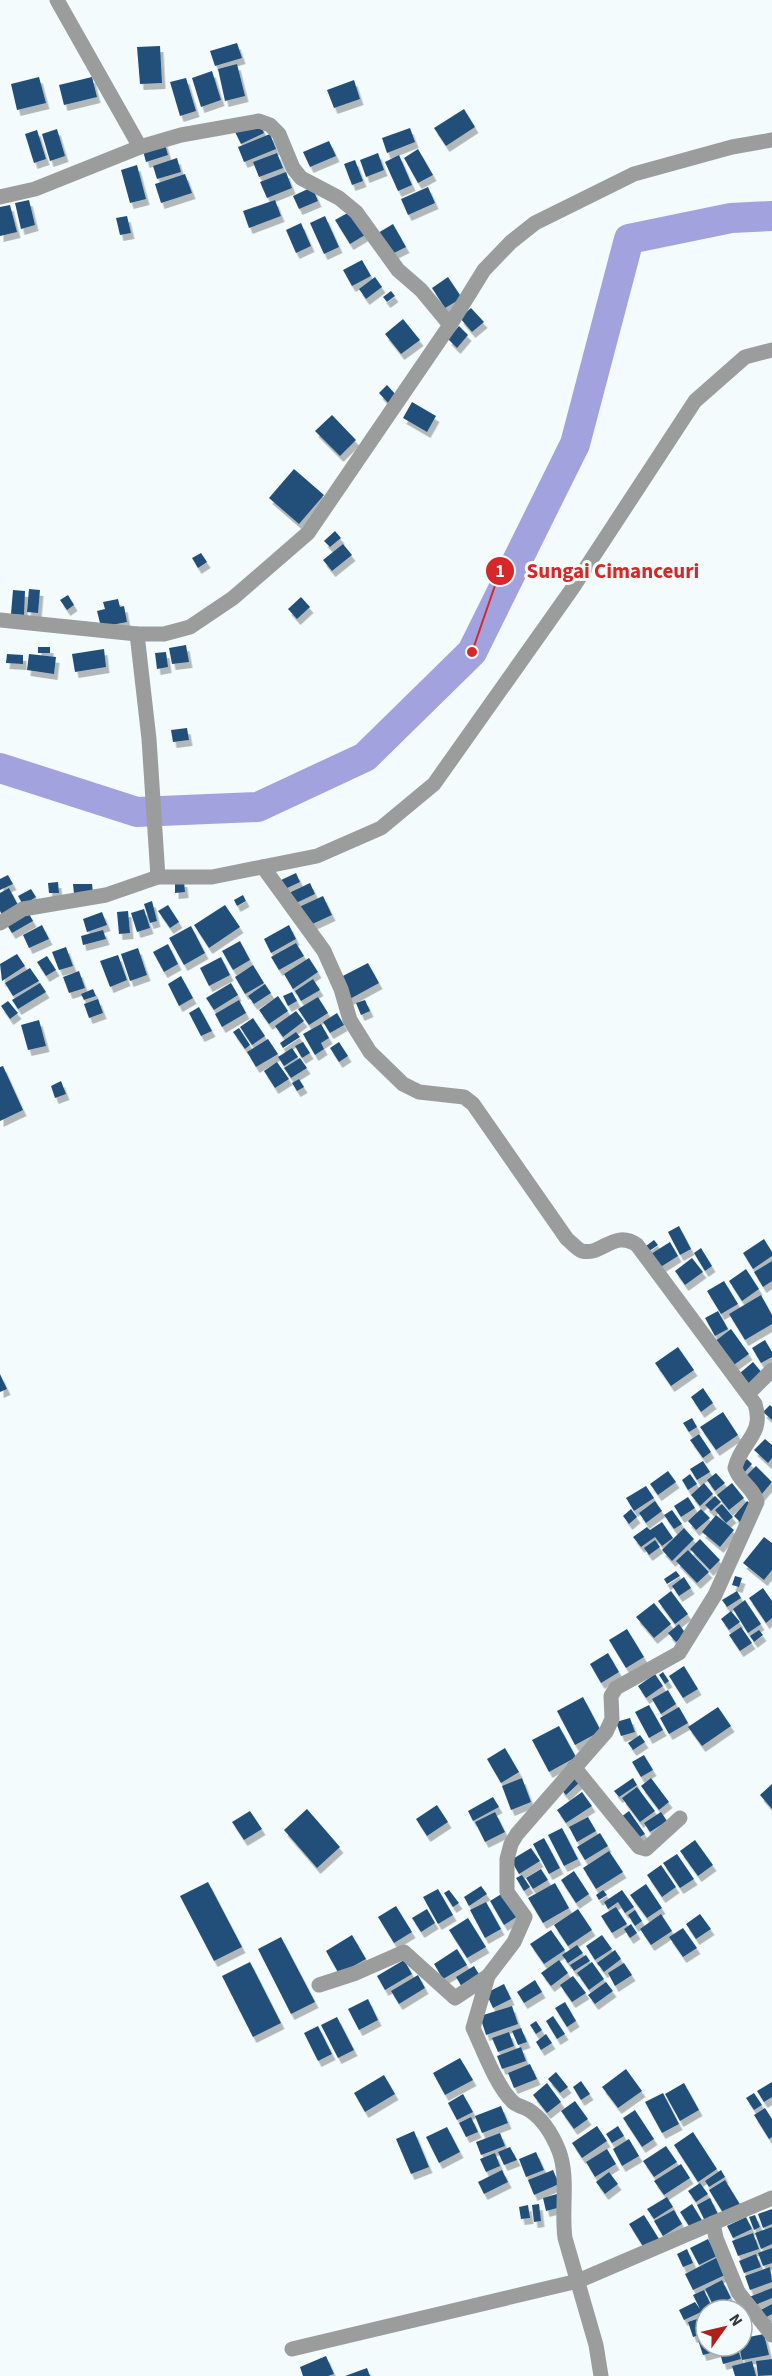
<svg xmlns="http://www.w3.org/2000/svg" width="772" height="2376" font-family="'Source Sans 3',sans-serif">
  <defs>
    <filter id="shadow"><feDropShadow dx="3.5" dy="6" stdDeviation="0" flood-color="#0004"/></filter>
  </defs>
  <rect width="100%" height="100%" fill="#f3fbfd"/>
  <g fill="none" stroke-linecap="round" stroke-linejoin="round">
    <polyline stroke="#a1a2de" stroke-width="30" points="0,768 137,812 258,807 365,757 472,652 575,444 629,239 731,218 772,216"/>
  </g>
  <g fill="#205079" filter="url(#shadow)">
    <polygon points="237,43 242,58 215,66 210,51"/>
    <polygon points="160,46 162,83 140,84 137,47"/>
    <polygon points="237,64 245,96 225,101 218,69"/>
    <polygon points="212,71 221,100 201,107 192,78"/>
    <polygon points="39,77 46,103 17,110 11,84"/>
    <polygon points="92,77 97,97 64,105 59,85"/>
    <polygon points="186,78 196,111 180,116 170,82"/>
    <polygon points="354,80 360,99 334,108 327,90"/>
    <polygon points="464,109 475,127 446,146 434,128"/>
    <polygon points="259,122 264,133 241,144 235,132"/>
    <polygon points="410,128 415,142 387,153 382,138"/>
    <polygon points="57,129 65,156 50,161 42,134"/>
    <polygon points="37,130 46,159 34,163 25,134"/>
    <polygon points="270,134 276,149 244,162 238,147"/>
    <polygon points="164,141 168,155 146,162 142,147"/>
    <polygon points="329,141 336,156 310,167 303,152"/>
    <polygon points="418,149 433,175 418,183 404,158"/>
    <polygon points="277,153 283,168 259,177 253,162"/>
    <polygon points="378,153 384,170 366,177 360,160"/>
    <polygon points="399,155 412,185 398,191 385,162"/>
    <polygon points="177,158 181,172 157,179 153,166"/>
    <polygon points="355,160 363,181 352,185 344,164"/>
    <polygon points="137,165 146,199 130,203 121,170"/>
    <polygon points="286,172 292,188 267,198 260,182"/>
    <polygon points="185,174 192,193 161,203 155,184"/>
    <polygon points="312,187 318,201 299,209 293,196"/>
    <polygon points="428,187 435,203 408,215 401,199"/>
    <polygon points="29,200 35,225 21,229 15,203"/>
    <polygon points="275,200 281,216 249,228 243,211"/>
    <polygon points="10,205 17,232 0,236 0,207"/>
    <polygon points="351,211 365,235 350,244 335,220"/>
    <polygon points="127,216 131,233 120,235 116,218"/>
    <polygon points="325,216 339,247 324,254 310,223"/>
    <polygon points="301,223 311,246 296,253 286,230"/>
    <polygon points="393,224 406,247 390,255 378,233"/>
    <polygon points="362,260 371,276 352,286 343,270"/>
    <polygon points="375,277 382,287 366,299 359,289"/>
    <polygon points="448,277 462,298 445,308 432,288"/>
    <polygon points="391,291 395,296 387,302 383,297"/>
    <polygon points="471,308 484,322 472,332 460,318"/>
    <polygon points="403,319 420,340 401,354 385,334"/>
    <polygon points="459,326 468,335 457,348 448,339"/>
    <polygon points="387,385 398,397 390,405 379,393"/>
    <polygon points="412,402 436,416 427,432 403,418"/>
    <polygon points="332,415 356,440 340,456 315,431"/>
    <polygon points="294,469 324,495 299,524 269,498"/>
    <polygon points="335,531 341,538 330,547 324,541"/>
    <polygon points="343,544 352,555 332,571 323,560"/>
    <polygon points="201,553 207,562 198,568 192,558"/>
    <polygon points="29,589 40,590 38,613 27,612"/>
    <polygon points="13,590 25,591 24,615 11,614"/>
    <polygon points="68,595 74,605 67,610 60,600"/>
    <polygon points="301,597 310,607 297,619 288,609"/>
    <polygon points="118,599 120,607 124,606 127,622 101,627 97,611 105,609 103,602"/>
    <polygon points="186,645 189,662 172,664 169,648"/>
    <rect x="38" y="647" width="12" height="6"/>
    <polygon points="104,649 106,667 75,672 72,654"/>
    <polygon points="166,652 168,667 157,669 155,653"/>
    <polygon points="7,654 23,655 23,664 6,663"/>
    <polygon points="29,654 56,657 54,674 27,670"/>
    <polygon points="187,728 189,740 173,742 171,730"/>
    <polygon points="296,873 300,882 283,890 279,881"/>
    <polygon points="8,875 13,884 0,890 0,879"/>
    <polygon points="175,881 184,881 185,892 175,893"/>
    <polygon points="58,882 59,893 49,893 48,883"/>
    <polygon points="310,883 315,894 294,904 289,893"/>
    <polygon points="73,884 92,884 93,893 74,894"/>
    <polygon points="9,888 19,907 2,915 0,911 0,893"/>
    <polygon points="31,889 36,897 23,905 18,896"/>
    <polygon points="243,895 246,901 237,906 234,900"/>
    <polygon points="323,896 332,915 308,926 299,907"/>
    <polygon points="152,901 157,921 150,923 144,904"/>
    <polygon points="168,905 179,922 170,928 158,911"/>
    <polygon points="225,905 240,927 209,948 194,925"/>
    <polygon points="144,909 150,928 137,932 131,913"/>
    <polygon points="128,911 130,933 119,934 117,912"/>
    <polygon points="28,912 33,921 12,933 7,925"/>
    <polygon points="102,912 107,925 87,932 83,919"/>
    <polygon points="42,925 49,939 29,948 23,935"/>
    <polygon points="289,925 296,939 271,953 264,939"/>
    <polygon points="191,926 205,953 184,965 169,938"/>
    <polygon points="103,930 106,939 83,945 81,936"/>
    <polygon points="240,941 250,960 233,970 222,951"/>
    <polygon points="296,943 304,956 279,970 271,957"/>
    <polygon points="168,944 178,964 164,972 153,952"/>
    <polygon points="66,947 73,966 59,970 52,952"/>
    <polygon points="138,948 147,975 130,981 121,954"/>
    <polygon points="17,954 25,966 2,981 0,964"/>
    <polygon points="118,955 127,980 110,987 100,961"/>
    <polygon points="47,956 56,970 46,976 37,962"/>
    <polygon points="221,957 230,975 209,986 200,968"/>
    <polygon points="309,958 318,972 293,989 284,974"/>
    <polygon points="368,963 379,983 348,1000 337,979"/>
    <polygon points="253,965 264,983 245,994 235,977"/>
    <polygon points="30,968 39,981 13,996 5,983"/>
    <polygon points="79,971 85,988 69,993 63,977"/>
    <polygon points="181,976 193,998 179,1006 168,984"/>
    <polygon points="313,979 320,990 301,1001 295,991"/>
    <polygon points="40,983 46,992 18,1009 12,1000"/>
    <polygon points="231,983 238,995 214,1010 206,998"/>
    <polygon points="265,984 271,993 254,1004 248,996"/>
    <polygon points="93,989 96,996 84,1000 81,994"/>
    <polygon points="292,992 297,1001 288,1006 283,996"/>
    <polygon points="278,996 288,1011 269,1024 259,1010"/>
    <polygon points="318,997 328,1013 309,1025 298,1009"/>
    <polygon points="98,999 103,1013 89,1018 84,1004"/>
    <polygon points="239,1000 246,1013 222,1027 215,1014"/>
    <polygon points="365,1000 370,1011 361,1015 356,1003"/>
    <polygon points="8,1001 18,1013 10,1019 1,1006"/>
    <polygon points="199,1007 212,1031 201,1036 189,1013"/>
    <polygon points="296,1011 304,1021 283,1037 275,1026"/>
    <polygon points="337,1013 344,1025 330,1033 323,1022"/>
    <polygon points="253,1018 265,1036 252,1045 240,1027"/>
    <polygon points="39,1020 46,1046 28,1050 21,1025"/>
    <polygon points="321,1024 329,1038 321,1043 324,1049 315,1055 303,1034"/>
    <polygon points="239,1028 250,1045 245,1049 233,1032"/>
    <polygon points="296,1032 300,1037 283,1048 280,1043"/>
    <polygon points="268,1039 278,1054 256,1067 247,1052"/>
    <polygon points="303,1042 310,1053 302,1058 295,1046"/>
    <polygon points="339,1042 348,1056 339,1062 330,1048"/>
    <polygon points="292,1048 298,1057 284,1066 278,1057"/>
    <polygon points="300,1058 307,1068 291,1078 284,1068"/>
    <polygon points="277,1062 289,1079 275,1088 264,1071"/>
    <polygon points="3,1066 23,1110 0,1121 0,1067"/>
    <polygon points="299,1079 304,1087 297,1091 292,1083"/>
    <polygon points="61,1081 66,1094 55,1098 51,1086"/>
    <polygon points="679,1226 691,1249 680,1255 668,1232"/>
    <polygon points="764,1239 772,1252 772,1256 753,1269 743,1253"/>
    <polygon points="654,1240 658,1245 645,1254 642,1249"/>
    <polygon points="670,1242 678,1256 659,1268 651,1254"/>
    <polygon points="701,1248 712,1266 705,1271 694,1253"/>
    <polygon points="692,1258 703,1272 685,1285 675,1271"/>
    <polygon points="772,1261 772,1281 763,1287 754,1272"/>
    <polygon points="746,1269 759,1289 742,1301 729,1281"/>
    <polygon points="724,1281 738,1304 721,1314 707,1291"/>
    <polygon points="761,1295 772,1315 772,1324 745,1340 729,1314"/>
    <polygon points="718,1311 728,1329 715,1336 705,1318"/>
    <polygon points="731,1329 749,1354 731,1367 714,1342"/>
    <polygon points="765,1340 772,1352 772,1357 761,1363 752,1348"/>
    <polygon points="678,1347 694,1370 671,1386 655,1363"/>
    <polygon points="753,1362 763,1374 750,1385 740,1373"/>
    <polygon points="0,1374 7,1389 0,1392"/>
    <polygon points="703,1388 713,1403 701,1412 691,1397"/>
    <polygon points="770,1405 772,1407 772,1420 763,1412"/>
    <polygon points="723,1412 738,1435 716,1450 700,1427"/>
    <polygon points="692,1418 697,1427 689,1432 683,1423"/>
    <polygon points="699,1434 711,1452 703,1458 690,1440"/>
    <polygon points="765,1439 772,1445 772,1458 768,1463 754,1450"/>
    <polygon points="747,1459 752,1464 743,1474 737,1469"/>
    <polygon points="703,1461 710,1472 697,1480 690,1469"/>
    <polygon points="756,1466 772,1482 761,1495 744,1478"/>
    <polygon points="668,1471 676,1482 658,1495 650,1484"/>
    <polygon points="716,1473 725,1483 715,1491 707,1480"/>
    <polygon points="690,1474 697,1484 688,1490 682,1480"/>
    <polygon points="704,1483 713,1494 700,1506 691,1495"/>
    <polygon points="732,1483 744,1498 729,1510 717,1495"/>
    <polygon points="646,1486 654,1498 634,1511 626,1498"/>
    <polygon points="715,1496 721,1502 711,1511 705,1505"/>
    <polygon points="688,1497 695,1508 681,1517 674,1506"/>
    <polygon points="655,1501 662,1511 646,1523 639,1513"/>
    <polygon points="747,1501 755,1507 741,1523 734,1516"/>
    <polygon points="722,1504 733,1517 726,1523 715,1510"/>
    <polygon points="631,1509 637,1517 629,1524 623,1516"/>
    <polygon points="701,1509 710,1518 696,1530 688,1521"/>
    <polygon points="672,1510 682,1524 674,1529 664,1515"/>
    <polygon points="716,1515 734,1530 720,1547 702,1532"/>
    <polygon points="662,1522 673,1538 662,1546 655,1537 641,1547 633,1537 647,1527 650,1530"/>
    <polygon points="684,1528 694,1539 672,1561 662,1550"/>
    <polygon points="764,1537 772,1543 772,1570 764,1580 743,1563"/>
    <polygon points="700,1539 720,1560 710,1570 690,1549"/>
    <polygon points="655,1540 660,1547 649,1555 644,1548"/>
    <polygon points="688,1550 709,1572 697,1583 676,1561"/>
    <polygon points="676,1571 680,1576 667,1584 664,1579"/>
    <polygon points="735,1576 742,1578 739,1587 732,1585"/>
    <polygon points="684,1577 691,1588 679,1596 672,1586"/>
    <polygon points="763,1588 772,1601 772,1618 766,1623 749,1598"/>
    <polygon points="671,1591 688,1614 675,1624 658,1601"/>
    <polygon points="737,1591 741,1598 727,1607 722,1600"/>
    <polygon points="745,1600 761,1624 748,1633 733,1609"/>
    <polygon points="654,1603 671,1624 654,1638 636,1617"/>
    <polygon points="731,1611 740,1622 729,1630 721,1619"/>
    <polygon points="679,1624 686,1634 676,1642 668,1633"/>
    <polygon points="741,1627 752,1643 740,1651 729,1635"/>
    <polygon points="627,1629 644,1657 626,1668 609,1640"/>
    <polygon points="759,1630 763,1635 754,1642 750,1636"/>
    <polygon points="608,1653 619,1672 601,1683 590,1664"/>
    <polygon points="684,1666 698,1689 683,1698 669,1676"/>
    <polygon points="663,1672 669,1681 665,1684 659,1675"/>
    <polygon points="655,1674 663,1686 646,1698 638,1686"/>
    <polygon points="668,1690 676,1704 661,1714 652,1699"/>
    <polygon points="583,1697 601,1731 575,1745 557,1711"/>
    <polygon points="649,1705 663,1730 649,1738 635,1712"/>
    <polygon points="679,1707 688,1723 669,1734 660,1718"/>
    <polygon points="718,1707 731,1726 702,1746 688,1727"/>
    <polygon points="630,1718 635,1732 621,1736 616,1722"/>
    <polygon points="559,1726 576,1757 549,1772 532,1740"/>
    <polygon points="640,1735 645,1742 633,1750 628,1743"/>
    <polygon points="505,1748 519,1772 501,1783 487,1759"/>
    <polygon points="644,1755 653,1770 641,1777 632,1762"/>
    <polygon points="574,1775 580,1782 566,1795 560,1788"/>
    <polygon points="522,1778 531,1802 511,1810 502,1786"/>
    <polygon points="633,1778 637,1785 619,1797 614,1791"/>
    <polygon points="651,1778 669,1802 659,1810 641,1786"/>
    <polygon points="772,1784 772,1809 760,1795"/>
    <polygon points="637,1787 655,1811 640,1822 622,1798"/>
    <polygon points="582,1792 592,1806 566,1823 557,1810"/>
    <polygon points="493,1797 499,1807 473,1821 468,1811"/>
    <polygon points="437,1805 448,1822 427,1836 416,1819"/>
    <polygon points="307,1809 340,1847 317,1868 284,1830"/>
    <polygon points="250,1811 262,1829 244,1840 232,1822"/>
    <polygon points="629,1811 645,1834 636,1839 621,1817"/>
    <polygon points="495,1812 505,1832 485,1842 475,1822"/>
    <polygon points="661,1812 667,1821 650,1832 644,1823"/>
    <polygon points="588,1817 596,1831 577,1842 569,1827"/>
    <polygon points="562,1828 578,1859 564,1866 548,1835"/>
    <polygon points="600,1833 608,1846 585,1860 577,1847"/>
    <polygon points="544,1838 560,1868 549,1874 533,1844"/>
    <polygon points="695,1840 713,1865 698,1876 680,1851"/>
    <polygon points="531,1848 540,1861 519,1874 511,1860"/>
    <polygon points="609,1851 623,1872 596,1889 583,1868"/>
    <polygon points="677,1854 694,1879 680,1888 663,1863"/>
    <polygon points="661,1865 676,1887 662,1897 647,1875"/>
    <polygon points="541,1869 548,1880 533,1889 526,1878"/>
    <polygon points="574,1871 589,1894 576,1903 561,1880"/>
    <polygon points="522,1875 530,1887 524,1891 516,1878"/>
    <polygon points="208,1882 242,1947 214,1961 180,1896"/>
    <polygon points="555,1883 569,1908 543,1923 528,1898"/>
    <polygon points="646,1884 662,1908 647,1918 630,1895"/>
    <polygon points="481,1886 487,1894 469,1906 464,1897"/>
    <polygon points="438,1889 453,1915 438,1924 423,1897"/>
    <polygon points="449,1890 459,1903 453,1907 444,1893"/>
    <polygon points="603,1890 607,1895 599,1900 596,1895"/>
    <polygon points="622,1890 634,1907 625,1913 618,1902 608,1909 604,1902"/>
    <polygon points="503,1893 518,1916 504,1925 490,1901"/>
    <polygon points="486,1902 501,1929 485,1938 470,1910"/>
    <polygon points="396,1906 412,1932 394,1943 378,1917"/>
    <polygon points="616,1907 627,1924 612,1933 601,1916"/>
    <polygon points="427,1909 435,1923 421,1932 412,1918"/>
    <polygon points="578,1909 592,1930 568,1946 554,1925"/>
    <polygon points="635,1910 642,1921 635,1926 628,1915"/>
    <polygon points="661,1914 672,1931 651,1945 640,1929"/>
    <polygon points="700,1914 711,1929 696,1939 686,1924"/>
    <polygon points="468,1918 486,1947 467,1958 449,1930"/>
    <polygon points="631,1924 637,1933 630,1938 624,1929"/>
    <polygon points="683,1928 697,1948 683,1957 669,1937"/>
    <polygon points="551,1930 565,1950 544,1964 530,1944"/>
    <polygon points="352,1935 366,1959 339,1974 326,1951"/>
    <polygon points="602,1935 612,1949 595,1960 586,1946"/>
    <polygon points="281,1937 315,2002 291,2014 258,1949"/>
    <polygon points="577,1945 583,1953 568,1963 562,1955"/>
    <polygon points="457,1949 467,1965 443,1979 434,1964"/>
    <polygon points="615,1950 621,1959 604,1972 597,1963"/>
    <polygon points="586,1955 590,1961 574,1971 570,1965"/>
    <polygon points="404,1960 412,1974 385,1990 377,1976"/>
    <polygon points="559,1960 568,1973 551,1986 541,1973"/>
    <polygon points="250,1962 281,2023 253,2037 222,1976"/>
    <polygon points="592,1962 604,1979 589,1990 577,1973"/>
    <polygon points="624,1963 632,1975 615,1986 608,1973"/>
    <polygon points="474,1966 480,1976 462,1987 456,1977"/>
    <polygon points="418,1975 425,1988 399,2004 391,1991"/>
    <polygon points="573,1976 586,1993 572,2002 560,1985"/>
    <polygon points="535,1980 542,1992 524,2003 517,1992"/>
    <polygon points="606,1982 613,1991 595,2004 588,1995"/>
    <polygon points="504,1984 511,1999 493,2008 486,1993"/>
    <polygon points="368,1999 378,2020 359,2030 348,2009"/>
    <polygon points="565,2002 576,2021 567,2027 555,2008"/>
    <polygon points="512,2006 518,2024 486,2035 480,2016"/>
    <polygon points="553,2016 565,2034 557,2039 546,2021"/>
    <polygon points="337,2017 354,2050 338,2058 321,2025"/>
    <polygon points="536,2021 542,2030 536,2034 530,2025"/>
    <polygon points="318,2026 332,2054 318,2061 304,2033"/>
    <polygon points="521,2028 527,2042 518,2045 512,2031"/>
    <polygon points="509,2032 514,2046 498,2052 492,2038"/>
    <polygon points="546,2034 552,2043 541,2050 536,2042"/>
    <polygon points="521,2047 526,2061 502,2069 497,2056"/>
    <polygon points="460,2058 473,2080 445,2095 433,2073"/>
    <polygon points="530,2064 537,2079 514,2088 508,2073"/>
    <polygon points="626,2069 642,2091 618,2108 602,2087"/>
    <polygon points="556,2072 568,2087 560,2093 548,2079"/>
    <polygon points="384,2075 395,2094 365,2112 354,2093"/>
    <polygon points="581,2081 590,2094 581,2100 573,2087"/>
    <polygon points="772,2082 772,2097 764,2102 757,2091"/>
    <polygon points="547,2083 561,2102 547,2113 533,2095"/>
    <polygon points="684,2083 699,2110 680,2121 665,2094"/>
    <polygon points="663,2093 679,2124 662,2133 645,2102"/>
    <polygon points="754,2093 762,2105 754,2110 746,2098"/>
    <polygon points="463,2094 473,2112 457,2120 448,2103"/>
    <polygon points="575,2101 588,2119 574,2129 561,2111"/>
    <polygon points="501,2106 508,2123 482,2133 475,2116"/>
    <polygon points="765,2108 772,2119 772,2137 769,2139 754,2115"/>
    <polygon points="635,2110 654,2139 642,2147 623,2118"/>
    <polygon points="471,2117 478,2132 466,2137 459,2123"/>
    <polygon points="597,2126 607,2141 582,2158 572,2143"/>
    <polygon points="618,2126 624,2136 612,2143 606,2134"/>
    <polygon points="447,2127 460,2152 439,2163 426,2137"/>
    <polygon points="414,2131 429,2167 411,2174 396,2139"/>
    <polygon points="693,2132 717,2169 698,2182 674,2145"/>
    <polygon points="500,2133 505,2146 481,2155 476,2142"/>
    <polygon points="629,2139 639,2156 622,2166 613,2149"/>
    <polygon points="666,2146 677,2162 654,2177 643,2161"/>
    <polygon points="510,2147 517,2160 504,2165 498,2152"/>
    <polygon points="607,2149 616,2164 595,2177 586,2162"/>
    <polygon points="536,2152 544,2170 526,2177 519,2159"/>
    <polygon points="495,2153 500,2166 486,2172 480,2159"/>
    <polygon points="681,2164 690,2178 664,2195 654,2181"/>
    <polygon points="502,2170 508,2182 484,2194 478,2182"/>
    <polygon points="553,2170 559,2184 534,2195 528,2180"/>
    <polygon points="721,2170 725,2177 709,2187 705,2181"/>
    <polygon points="609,2172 618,2184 605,2194 596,2182"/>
    <polygon points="725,2180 741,2206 725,2216 709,2190"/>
    <polygon points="700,2183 708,2194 696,2202 688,2191"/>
    <polygon points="557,2194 561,2207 546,2211 543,2198"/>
    <polygon points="667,2197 673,2207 654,2219 647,2209"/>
    <polygon points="710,2198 719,2216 706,2223 697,2205"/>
    <polygon points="539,2204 541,2221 534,2222 532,2205"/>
    <polygon points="692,2204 703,2222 691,2229 680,2212"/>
    <polygon points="528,2205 530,2218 521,2219 519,2207"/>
    <polygon points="772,2209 772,2224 763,2228 758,2214"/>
    <polygon points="674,2210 682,2224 663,2236 654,2221"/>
    <polygon points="644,2215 659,2239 644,2248 629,2224"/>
    <polygon points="755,2215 760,2227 754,2230 749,2217"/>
    <polygon points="746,2217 752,2229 733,2238 727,2226"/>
    <polygon points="772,2227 772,2244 761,2249 755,2233"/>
    <polygon points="753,2233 759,2249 738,2256 732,2241"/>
    <polygon points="708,2239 717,2256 699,2265 690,2248"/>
    <polygon points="772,2248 772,2263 763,2266 758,2253"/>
    <polygon points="687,2249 693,2263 683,2267 677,2254"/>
    <polygon points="756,2254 761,2267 744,2273 739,2261"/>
    <polygon points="718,2257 727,2274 693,2290 685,2274"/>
    <polygon points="770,2267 772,2282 750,2290 745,2276"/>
    <polygon points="722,2280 731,2298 714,2307 705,2289"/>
    <polygon points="772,2288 772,2298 753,2306 749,2297"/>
    <polygon points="704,2290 712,2307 684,2320 679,2310 695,2302 700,2309 693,2295"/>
    <polygon points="772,2304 772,2314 763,2319 759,2311"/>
    <polygon points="706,2316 706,2333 693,2337 688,2322"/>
    <polygon points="747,2330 749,2337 764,2334 769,2355 742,2360 739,2346 742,2346 742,2331"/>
    <polygon points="706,2338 706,2346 716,2346 718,2351 703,2355 698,2340"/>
    <polygon points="718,2346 737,2346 741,2359 723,2364"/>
    <polygon points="326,2356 334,2374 328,2376 303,2376 300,2367"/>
    <polygon points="772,2359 772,2375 758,2376 756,2361"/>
    <polygon points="752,2361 756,2376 735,2376 732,2366"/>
    <polygon points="367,2368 370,2376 345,2376"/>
  </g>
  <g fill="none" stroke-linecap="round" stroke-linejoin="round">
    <g stroke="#9a9d9c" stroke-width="15">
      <polyline points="57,0 140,147"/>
      <polyline points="0,197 35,189 140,147 181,135 259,121 270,125 279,134 293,168 301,178 339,198 356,212 398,270 421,290 450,325 308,533 233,598 190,627 164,634 137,634 149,739 158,877"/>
      <polyline points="450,325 484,270 511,242 535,223 634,174 732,147 772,140"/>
      <polyline points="0,620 137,634"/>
      <path d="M263,867L324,951L341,989L350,1020L370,1052L403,1084L419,1092L464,1097L473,1104L567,1239C572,1243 577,1249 582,1251C602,1256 614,1229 637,1245L755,1404C765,1435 741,1441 735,1468C739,1482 754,1488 757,1502L715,1595L679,1653L616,1688L611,1696L612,1719L606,1732L517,1834L511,1844L507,1859V1892L525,1917L514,1942L488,1976"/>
      <polyline points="0,923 23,909 106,895 158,877 212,877 317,856 381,828 434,784 572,589 695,401 745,357 772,350"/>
      <polyline points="748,1394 772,1370"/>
      <polyline points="574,1767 639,1847 646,1849 680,1818"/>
      <path d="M319,1985L356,1973L404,1952L455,1998L488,1976L473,2028C483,2049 496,2086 513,2102C517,2106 524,2107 529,2110C543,2119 553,2136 559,2151C569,2178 561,2210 565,2238L596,2345L601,2376"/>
      <polyline points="713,2223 716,2238 738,2292 772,2335"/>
      <polyline points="292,2349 578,2281 772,2198"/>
    </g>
  </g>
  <path fill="none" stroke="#d62828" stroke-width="2" d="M472 652L500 571"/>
  <g fill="#d62828" stroke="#f3fbfd" stroke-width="2">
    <circle cx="472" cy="652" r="6"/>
    <circle cx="500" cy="571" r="15"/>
  </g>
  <g font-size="18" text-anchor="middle" font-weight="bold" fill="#fff">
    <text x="500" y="577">1</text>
  </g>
  <g font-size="21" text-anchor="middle" font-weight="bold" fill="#d62828" stroke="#f3fbfd" stroke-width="6" stroke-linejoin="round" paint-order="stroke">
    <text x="613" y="578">Sungai Cimanceuri</text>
  </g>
  <g transform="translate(724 2328) rotate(56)"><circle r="28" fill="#f3fbfd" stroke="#a7adae" stroke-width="1.5"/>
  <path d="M0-4.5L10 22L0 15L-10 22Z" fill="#af1f1b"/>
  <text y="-9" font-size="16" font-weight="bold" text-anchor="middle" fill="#343737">N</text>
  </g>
</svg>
